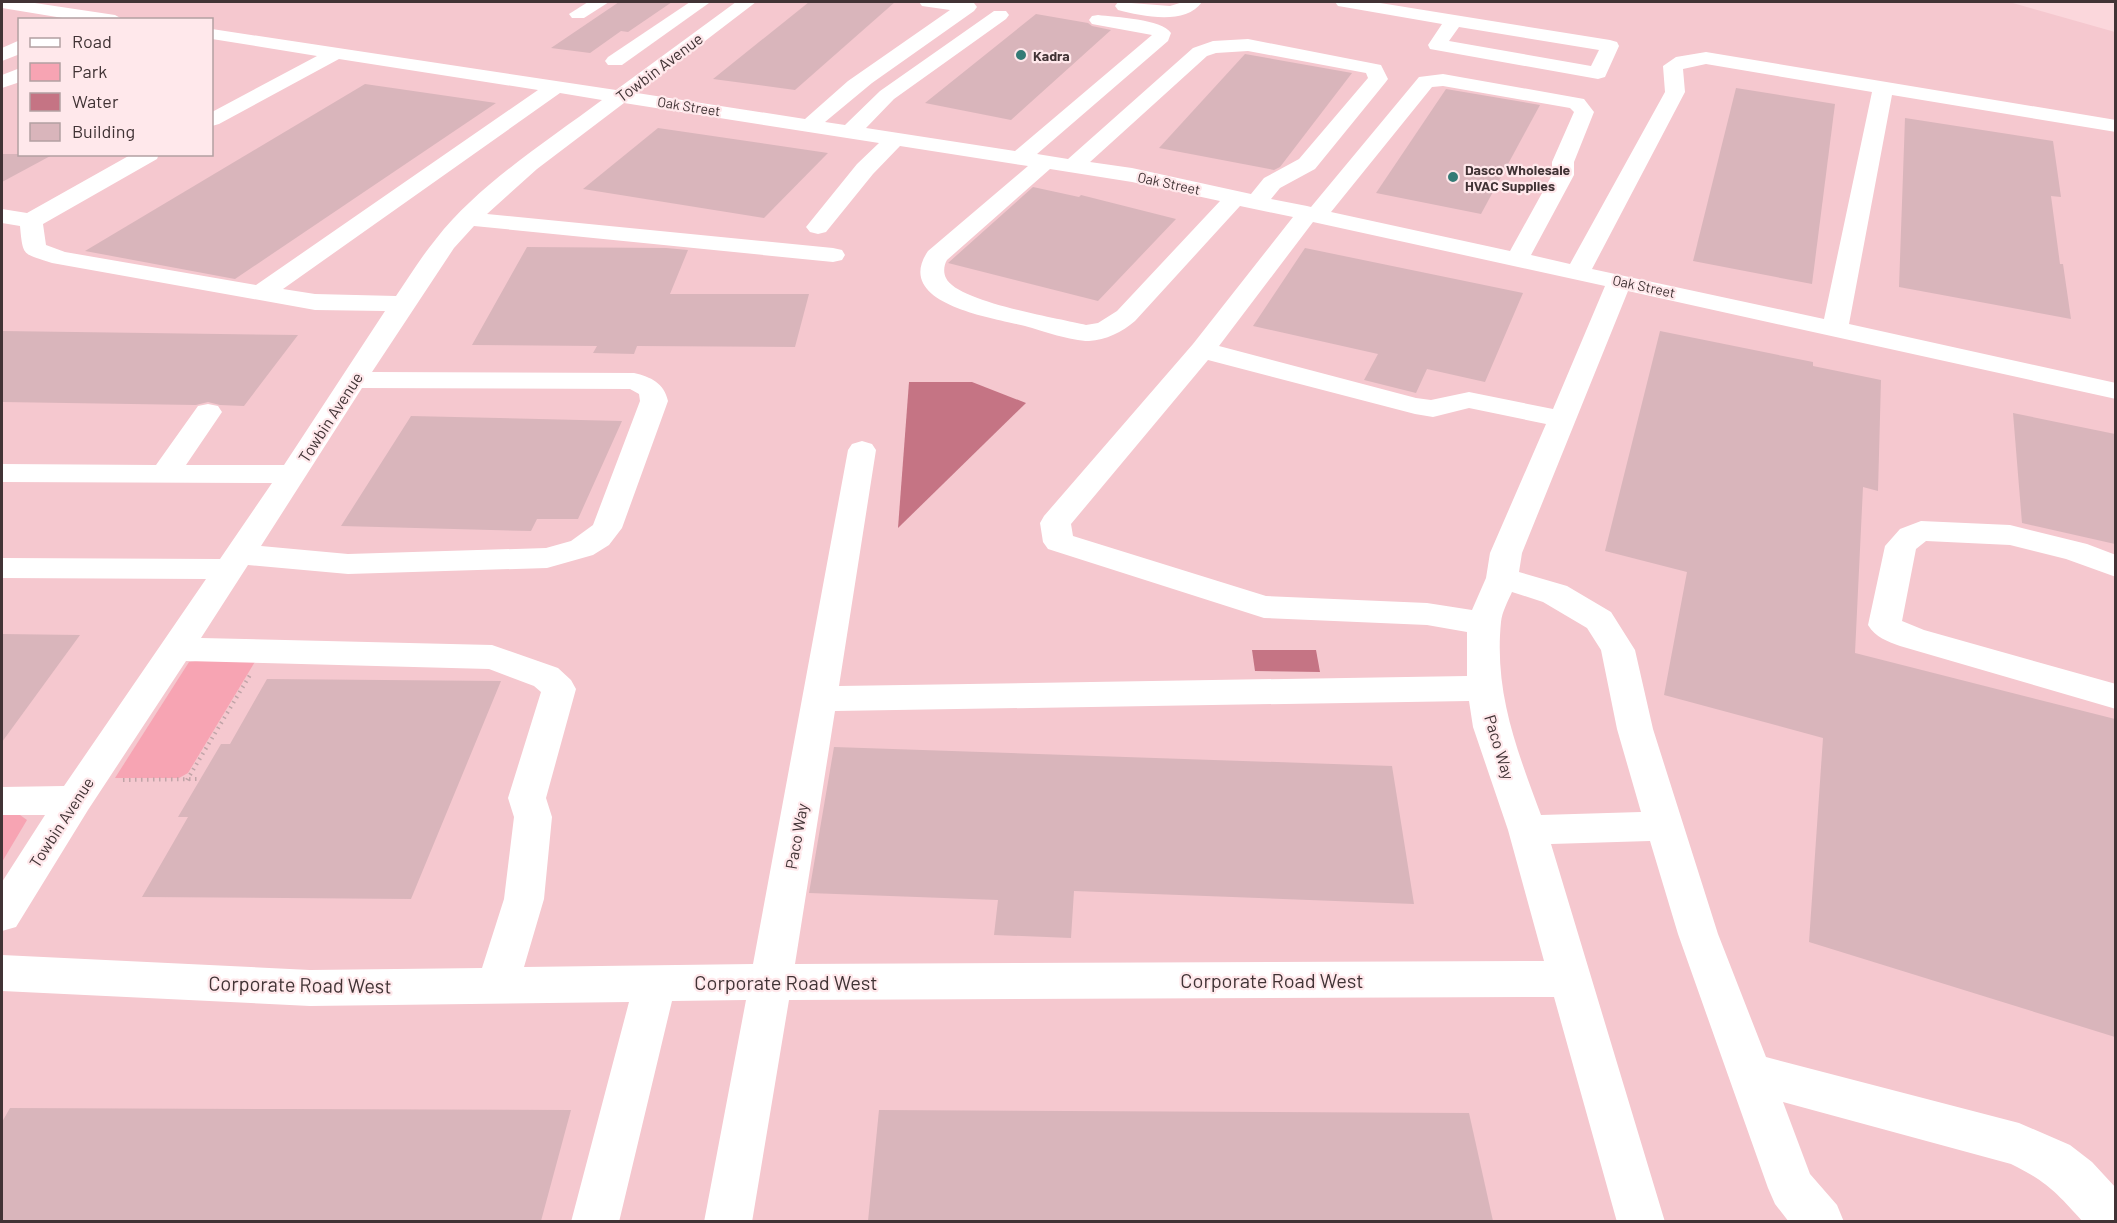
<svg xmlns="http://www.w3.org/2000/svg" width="2117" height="1223" font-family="Barlow,sans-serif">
  <rect width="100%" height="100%" fill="#fbd7dc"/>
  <path fill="#f5c8cf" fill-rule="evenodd" d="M2,2H2009L2115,32V1221L2,1222ZM20,20H212V154H20Z"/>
  <g fill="#f7a4b3">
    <polygon points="203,660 256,660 188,773 179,778 115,778 189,662"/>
    <polygon points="2,814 20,815 27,820 2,862"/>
  </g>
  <g fill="#c57484">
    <polygon points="909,382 972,382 1026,403 898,528"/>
    <polygon points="1252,650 1316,650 1320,672 1255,671"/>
  </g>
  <g fill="#d9b5bb">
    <polygon points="619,2 672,2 628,32 621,31 590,53 551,48"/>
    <polygon points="809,2 895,2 795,90 713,79"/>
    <polygon points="1036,14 1088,23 1092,26 1111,30 1011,120 925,103"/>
    <polygon points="1245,54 1352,73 1280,167 1274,170 1159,148"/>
    <polygon points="365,84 496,103 235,279 85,251"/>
    <polygon points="1736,88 1835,104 1812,284 1693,261"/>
    <polygon points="1446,89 1540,105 1481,214 1376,193"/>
    <polygon points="1905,118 2053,141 2061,197 2051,196 2060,264 2063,264 2071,319 1899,287"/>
    <polygon points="658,128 828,153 764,218 583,189"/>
    <polygon points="2,154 54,154 2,182"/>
    <polygon points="1033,187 1079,197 1081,195 1176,219 1098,301 948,263"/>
    <polygon points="527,247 666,248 688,250 670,294 809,294 795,347 637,346 634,354 593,353 597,346 472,345"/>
    <polygon points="1305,248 1523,293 1485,382 1427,369 1416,393 1364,380 1378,354 1253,326"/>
    <polygon points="2,331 298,335 244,406 220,405 208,402 196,405 2,402"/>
    <polygon points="1660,331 1813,362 1813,366 1881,380 1878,491 1863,487 1855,653 2115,719 2115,1037 1809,942 1823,738 1664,695 1687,572 1605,551"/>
    <polygon points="2013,413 2115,434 2115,544 2022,523"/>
    <polygon points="411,416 622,421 578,519 537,519 531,531 341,526"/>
    <polygon points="2,634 80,635 2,742"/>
    <polygon points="267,679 501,681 411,899 142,897 188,817 178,817 221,744 230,744"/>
    <polygon points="834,747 1392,766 1414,904 1074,891 1071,938 994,935 998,900 809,893"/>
    <polygon points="10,1108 286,1109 571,1110 541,1221 2,1221 2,1122"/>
    <polygon points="879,1110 1469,1113 1493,1221 868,1221"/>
  </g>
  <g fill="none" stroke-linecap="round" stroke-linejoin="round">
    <g stroke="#c1a4a8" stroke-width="4" stroke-dasharray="1.5 4.5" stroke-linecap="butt">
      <polyline points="123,780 200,779"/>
      <polyline points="187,780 250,675"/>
    </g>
    <g fill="#fff" fill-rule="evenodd">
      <polygon points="2,2 28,2 115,15 124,20 75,20 2,8"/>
      <polygon points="588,2 609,2 584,18 572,18 569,14"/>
      <polygon points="690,2 709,3 622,65 608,65 605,61 608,57"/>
      <path d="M736,2H756L637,93L805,119L848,81L950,10L922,6L919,2H968L974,3L977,7L974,11L872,83L825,122L845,125L880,91L994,11H1006L1009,15L1006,19L894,99L866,128L1015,151L1152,35L1092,24L1089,20L1092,16L1098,15C1115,17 1162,19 1171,33L1168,41L1037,154L1068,159L1193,48L1213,41L1248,39L1381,65L1388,79L1385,83L1315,169L1280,188L1271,199L1307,206L1311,207L1419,77L1443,74L1584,99L1594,112L1574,162V175L1531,255L1570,264L1665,92L1663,66L1676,57L1706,52L2116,120V132L1892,95L1849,324L2116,383V399L1628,291L1522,553L1519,572L1567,586L1611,612L1635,650L1653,729L1718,934L1766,1057L2019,1123L2070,1145L2092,1162L2116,1188V1222H2083C2057,1193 2046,1181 2011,1164L1783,1102L1810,1174L1837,1205L1844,1222H1789L1775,1204L1768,1188L1678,934L1650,841L1551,844L1665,1222H1617L1554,997L789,1000L752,1222H704L746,1000L672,1001L619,1222H571L629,1002L310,1006L2,991V955L310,970L482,968L504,899L514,817L508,798L541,692L534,686L489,669L186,661L88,810L16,927L2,931V882L45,815H2V787L64,786L206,579L2,578V558L220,559L272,483L2,482V464L156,465L198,406L208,404L218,406L222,412L186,465H284L385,311L315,310L52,263C23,253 23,258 20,226L2,223V209L27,213L132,154H159L157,159L43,224L46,245L65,252L256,285L538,90L339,59L219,124L212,126V112L317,56L212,39V29L616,90ZM1248,51L1366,73L1368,78L1299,159L1264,178L1251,194L1132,168L1090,162L1207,56L1216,53ZM1706,64L1872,92L1824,319L1592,269L1685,92L1683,69ZM1443,86L1570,108L1574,112L1552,162V175L1510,251L1331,212L1432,87ZM560,93L602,100C547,141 478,185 436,239C421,257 409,277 396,296L315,294L283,289ZM624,103L879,143L857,164L806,227L810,232L818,234L826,232L873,174L900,146L1028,166L928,251C892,304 993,318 1025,326C1043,331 1071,341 1089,341C1106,340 1122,332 1135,321L1240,206L1293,217L1193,344L1044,516L1040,523L1043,542L1048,549L1264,618L1427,625L1467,632V676L839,686L876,450L872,444L862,441L852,444L848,450L753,964L524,967L544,899L552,817L546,798L576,689L571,680L558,668L492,645L201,638L248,565L348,574L547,568L593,555L609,545L622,528L668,401C664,383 651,377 634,373L372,372L454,248L474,226L833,262L842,260L845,255L842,250L833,248L487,214L537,169ZM1050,169L1132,182L1220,201L1117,311L1098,323L1086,325C1058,318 957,302 946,278C943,272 944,265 947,260ZM1313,222L1605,286L1553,409L1469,392L1431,400L1416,398L1219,346ZM1208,360L1415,414L1433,417L1469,408L1546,424L1490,553L1486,578L1472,610L1427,603L1266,596L1073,536L1071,524ZM362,388L630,389L639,394L640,401L593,525L571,541L546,548L348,554L261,546ZM1512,592L1543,602L1587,628L1601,650L1617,729L1641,812L1541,815C1517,750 1494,693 1501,622C1502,612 1508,601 1512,592ZM1469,701L1473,727L1508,830L1544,961L795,964L835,711Z"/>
      <path d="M1118,2L1170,6L1183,2H1202C1185,26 1142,16 1118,10L1115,6Z"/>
      <path d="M1335,2H1374L1610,40L1617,42L1619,46L1605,77L1598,79L1430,49L1428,45L1442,24L1344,7L1338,6ZM1459,27L1599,50L1591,66L1449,41Z"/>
      <polygon points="20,40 20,54 2,61 2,48"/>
      <polygon points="20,68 20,82 2,88 2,75"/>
      <path d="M1921,521L2010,525L2087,544L2116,555V577L2066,559L2010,545L1926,541L1916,549L1902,621L1924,630L2116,684V709L1900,646C1887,641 1876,638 1868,625L1885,546L1900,529Z"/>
    </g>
  </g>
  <g fill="#347b76" stroke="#ffe8eb" stroke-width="2">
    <circle cx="1021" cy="55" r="6"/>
    <circle cx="1453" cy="177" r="6"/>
  </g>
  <g text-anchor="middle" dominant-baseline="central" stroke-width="4.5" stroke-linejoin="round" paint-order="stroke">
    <g font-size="14" font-weight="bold" fill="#413335" stroke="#ffe8eb" text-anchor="start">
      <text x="1033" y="55">Kadra</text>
      <text x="1465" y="169">Dasco Wholesale<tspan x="1465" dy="16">HVAC Supplies</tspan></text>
    </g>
    <g font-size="14" fill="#413335" stroke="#ffe8eb">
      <text transform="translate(689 106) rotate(9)">Oak Street</text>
      <text transform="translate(1169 183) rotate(12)">Oak Street</text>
      <text transform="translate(1644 286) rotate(12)">Oak Street</text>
    </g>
    <g font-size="16" fill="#413335" stroke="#ffe8eb">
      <text transform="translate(659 67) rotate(-37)">Towbin Avenue</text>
      <text transform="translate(330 417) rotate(-57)">Towbin Avenue</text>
      <text transform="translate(1500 747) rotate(73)">Paco Way</text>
      <text transform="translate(61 822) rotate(-57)">Towbin Avenue</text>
      <text transform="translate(796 836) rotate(-80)">Paco Way</text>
    </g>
    <g font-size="20" fill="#413335" stroke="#ffe8eb">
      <text x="1272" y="980">Corporate Road West</text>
      <text x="786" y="982">Corporate Road West</text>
      <text transform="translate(300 984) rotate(1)">Corporate Road West</text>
    </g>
  </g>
  <rect width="2117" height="1223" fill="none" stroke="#413335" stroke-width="6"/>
  <rect x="18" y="18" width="195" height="138" fill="#ffe8eb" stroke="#b3a0a2" stroke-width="1.5"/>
  <rect x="30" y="38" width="30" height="9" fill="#ffffff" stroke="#b3a0a2" stroke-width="1.5"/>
  <text x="72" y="48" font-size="18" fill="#413335">Road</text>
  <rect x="30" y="63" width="30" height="18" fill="#f7a4b3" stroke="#b3a0a2" stroke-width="1.5"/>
  <text x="72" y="78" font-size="18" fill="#413335">Park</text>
  <rect x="30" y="93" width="30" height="18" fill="#c57484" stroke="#b3a0a2" stroke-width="1.5"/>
  <text x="72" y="108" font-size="18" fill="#413335">Water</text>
  <rect x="30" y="123" width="30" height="18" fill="#d9b5bb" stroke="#b3a0a2" stroke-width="1.5"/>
  <text x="72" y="138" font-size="18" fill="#413335">Building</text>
</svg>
